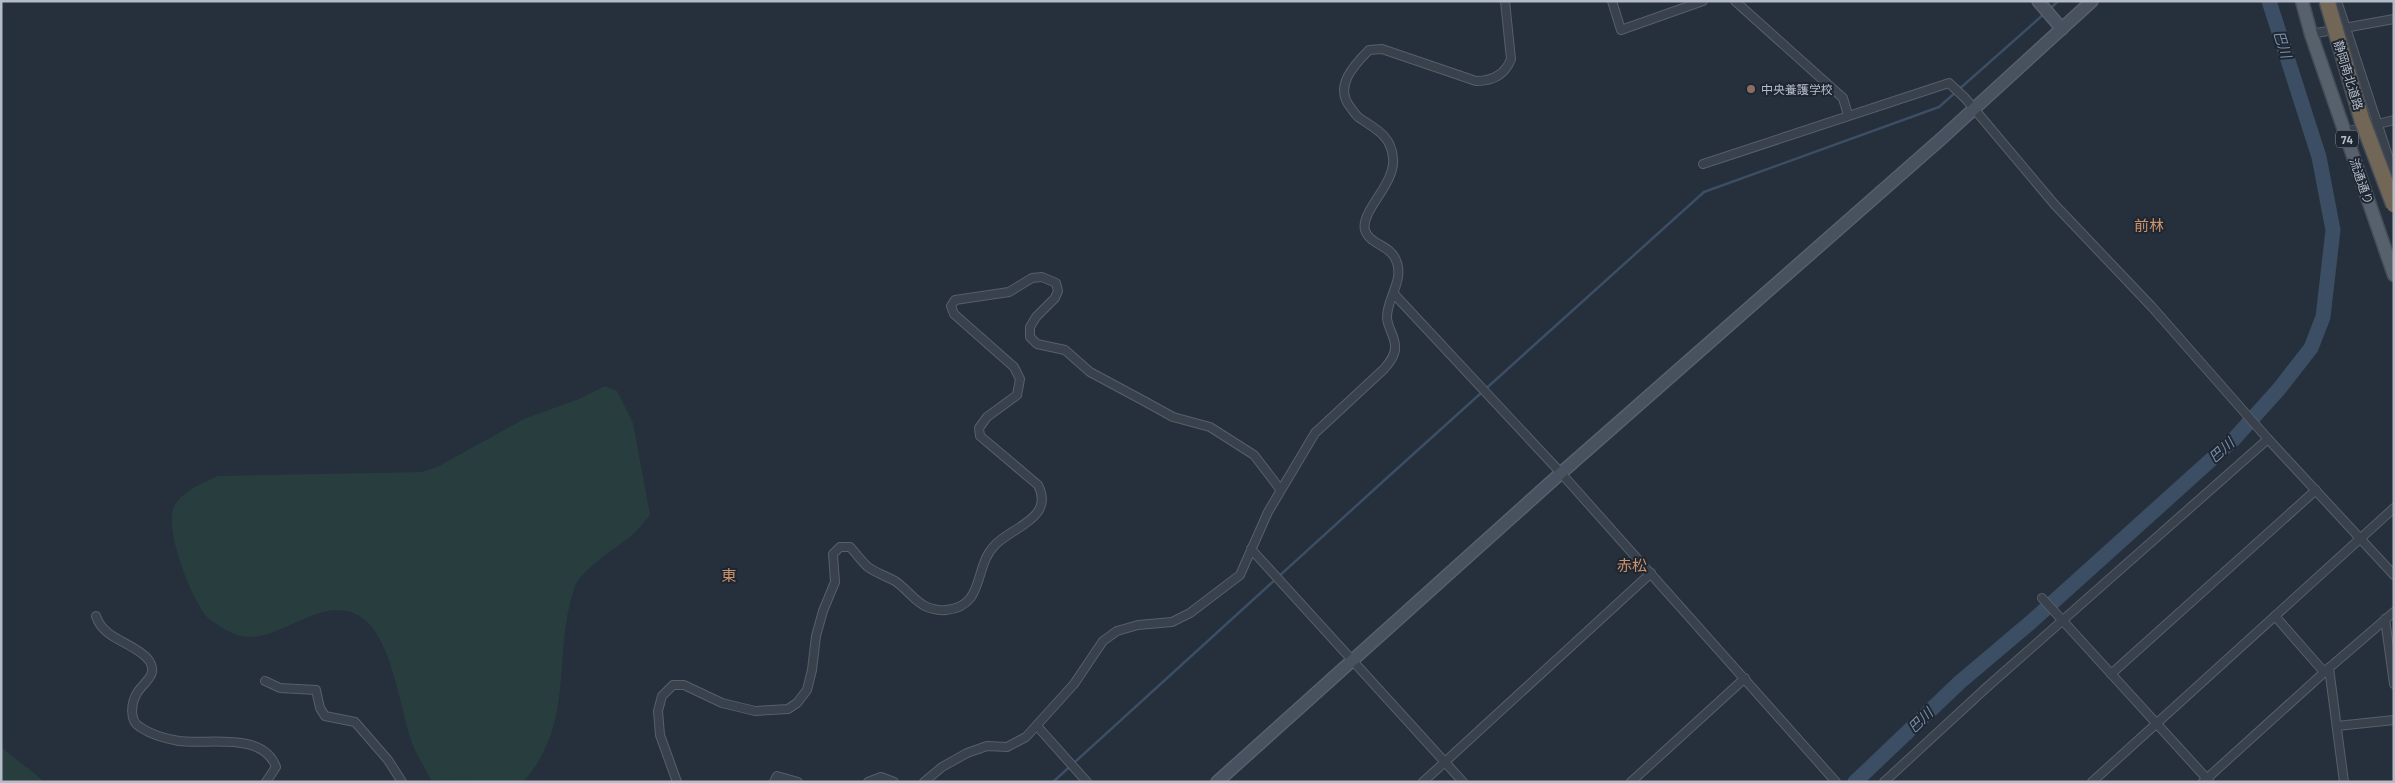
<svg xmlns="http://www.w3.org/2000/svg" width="2395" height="783" font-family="Barlow,'Noto Sans JP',sans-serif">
  <rect width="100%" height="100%" fill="#25303c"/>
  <g fill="#283d3e">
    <path d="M605,386L617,391L633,423L650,515C644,522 639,529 632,535C617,548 579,570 574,589C552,656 576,723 523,782L431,780C425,768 417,756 412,743C401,711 392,643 366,621C324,585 278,651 234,634C227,631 214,623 208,618C192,601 162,527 175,505C184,490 203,483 218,476L422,472L437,467L524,419L579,399Z"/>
    <polygon points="1,747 40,778 43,782 1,782"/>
  </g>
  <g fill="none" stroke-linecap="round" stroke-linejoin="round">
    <g stroke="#3c4e64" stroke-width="2.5">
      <polyline points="2050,9 2058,1"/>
      <polyline points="1053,782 1389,476 1704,192 1939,107 2044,14"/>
    </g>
    <polyline stroke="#3c4e64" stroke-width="15" points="1855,782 1960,682 2031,622 2234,439 2279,389 2311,348 2323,317 2333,230 2319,157 2269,1"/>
    <g stroke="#575f6a" stroke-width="10">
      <g id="street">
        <polyline points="1612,1 1621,30 1703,1"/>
        <polyline points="1735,1 1843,98 1848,115"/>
        <polyline points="2337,1 2394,174"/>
        <polyline points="2311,34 2394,19"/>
        <polyline points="2345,132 2394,120"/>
        <polyline points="1703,164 1949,83 1965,98 2055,205 2152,307 2268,439 2394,575"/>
        <polyline points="1394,294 1561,473 1836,782"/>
        <polyline points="1251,549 1463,782"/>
        <polyline points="2042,598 2209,781"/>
        <path d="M96,616C103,639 132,642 147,658C150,661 153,667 152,672C151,679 141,686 137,693C131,703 129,721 140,727C150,734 167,739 179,741C207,745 263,731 276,767L266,782"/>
        <polyline points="2275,616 2324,672"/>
        <polyline points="2385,619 2394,684"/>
        <polyline points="2329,668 2344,782"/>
        <polyline points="2111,674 2316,490"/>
        <polyline points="265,681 280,688 316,690 320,708 325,716 355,722 388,760 402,782"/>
        <polyline points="1037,726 1087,782"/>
        <polyline points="2337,726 2394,720"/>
        <path d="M677,782L660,735L658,711L662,696L673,685H684L722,703L755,711L788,709L797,703L807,690L812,670L816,636L823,611L835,582L833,554L840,547H850C856,553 861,561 868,567C876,573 886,576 895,581C906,588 915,602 927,607C932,609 941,611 946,610C986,606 973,567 995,545C1012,527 1055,518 1038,485L980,436L979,428L987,417L1017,395L1020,379L1014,367L954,314L951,306L955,300L1009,292L1032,278L1042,277L1056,283L1058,291L1055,298L1036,317L1030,327V337L1037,344L1065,350L1090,372L1144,401L1173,417L1210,427L1254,455L1280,489"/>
        <polyline points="774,782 777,776 798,782"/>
        <polyline points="868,782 881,777 894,782"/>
        <path d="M924,782L942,767L967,753L987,746L1007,747L1026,737L1074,684L1103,641L1117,631L1138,625L1172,622L1190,613L1240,575L1268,512L1315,433L1384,369C1389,363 1396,355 1395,346C1395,336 1387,327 1387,317C1387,297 1406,279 1395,258C1389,245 1369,244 1365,230C1360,211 1396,184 1393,158C1391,136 1377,130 1361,119C1357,117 1354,112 1351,108C1333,87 1354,65 1369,50L1382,49L1476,81C1492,81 1505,75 1511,59L1505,1"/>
        <polyline points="1423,782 1651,573"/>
        <polyline points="1631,782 1745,678"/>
        <polyline points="1884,782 1986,688 2268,439"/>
        <polyline points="2092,782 2394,508"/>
        <polyline points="2203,782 2329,668 2394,612"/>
      </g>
    </g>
    <g stroke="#575f6a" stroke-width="14">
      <g id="secondary">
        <polyline points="2038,1 2062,29"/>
        <polyline points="1217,782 1561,473 1941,139 2092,1"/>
      </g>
    </g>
    <g stroke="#454d58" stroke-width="15">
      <polyline id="primary" points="2302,1 2311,34 2394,275"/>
    </g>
    <use href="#street" stroke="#39414c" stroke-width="8"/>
    <use href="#secondary" stroke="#47515f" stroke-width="11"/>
    <use href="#primary" stroke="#57616c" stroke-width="12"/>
    <g stroke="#444c57" stroke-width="18" stroke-linecap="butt">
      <polyline id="highway-bridge" points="2327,1 2362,120 2394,205"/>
    </g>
    <use href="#highway-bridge" stroke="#726757" stroke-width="15"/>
  </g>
  <circle fill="#8d6e63" stroke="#1e2631" stroke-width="2" cx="1751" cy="89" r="5"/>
  <g text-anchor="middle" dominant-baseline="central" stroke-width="4" stroke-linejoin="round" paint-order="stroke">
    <rect fill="#1e2631" stroke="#888f9a" stroke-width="1" x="2336" y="130.5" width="22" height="17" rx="4"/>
    <g font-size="11" font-weight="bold" fill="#b5bcc7">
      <text x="2347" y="139">74</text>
    </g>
    <g font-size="12" fill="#b5bcc7" stroke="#1e2631">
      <text transform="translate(2349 75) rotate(73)">静岡南北道路</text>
      <text transform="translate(2362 181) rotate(71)">流通通り</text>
    </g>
    <g font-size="12" fill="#b5bcc7" stroke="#1e2631" text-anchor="start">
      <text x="1761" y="89">中央養護学校</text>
    </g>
    <g font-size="14" font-style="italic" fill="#778ea9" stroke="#1e2631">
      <text transform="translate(2283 44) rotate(72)">巴川</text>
      <text transform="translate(2221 450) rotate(-42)">巴川</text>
      <text transform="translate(1920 720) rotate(-44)">巴川</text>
    </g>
    <g font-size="15" fill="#ce936a" stroke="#1e2631">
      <text x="2149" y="225">前林</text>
      <text x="1632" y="565">赤松</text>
      <text x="729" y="575">東</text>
    </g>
  </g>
  <rect width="2395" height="783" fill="none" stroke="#b5bcc7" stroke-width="5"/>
</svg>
